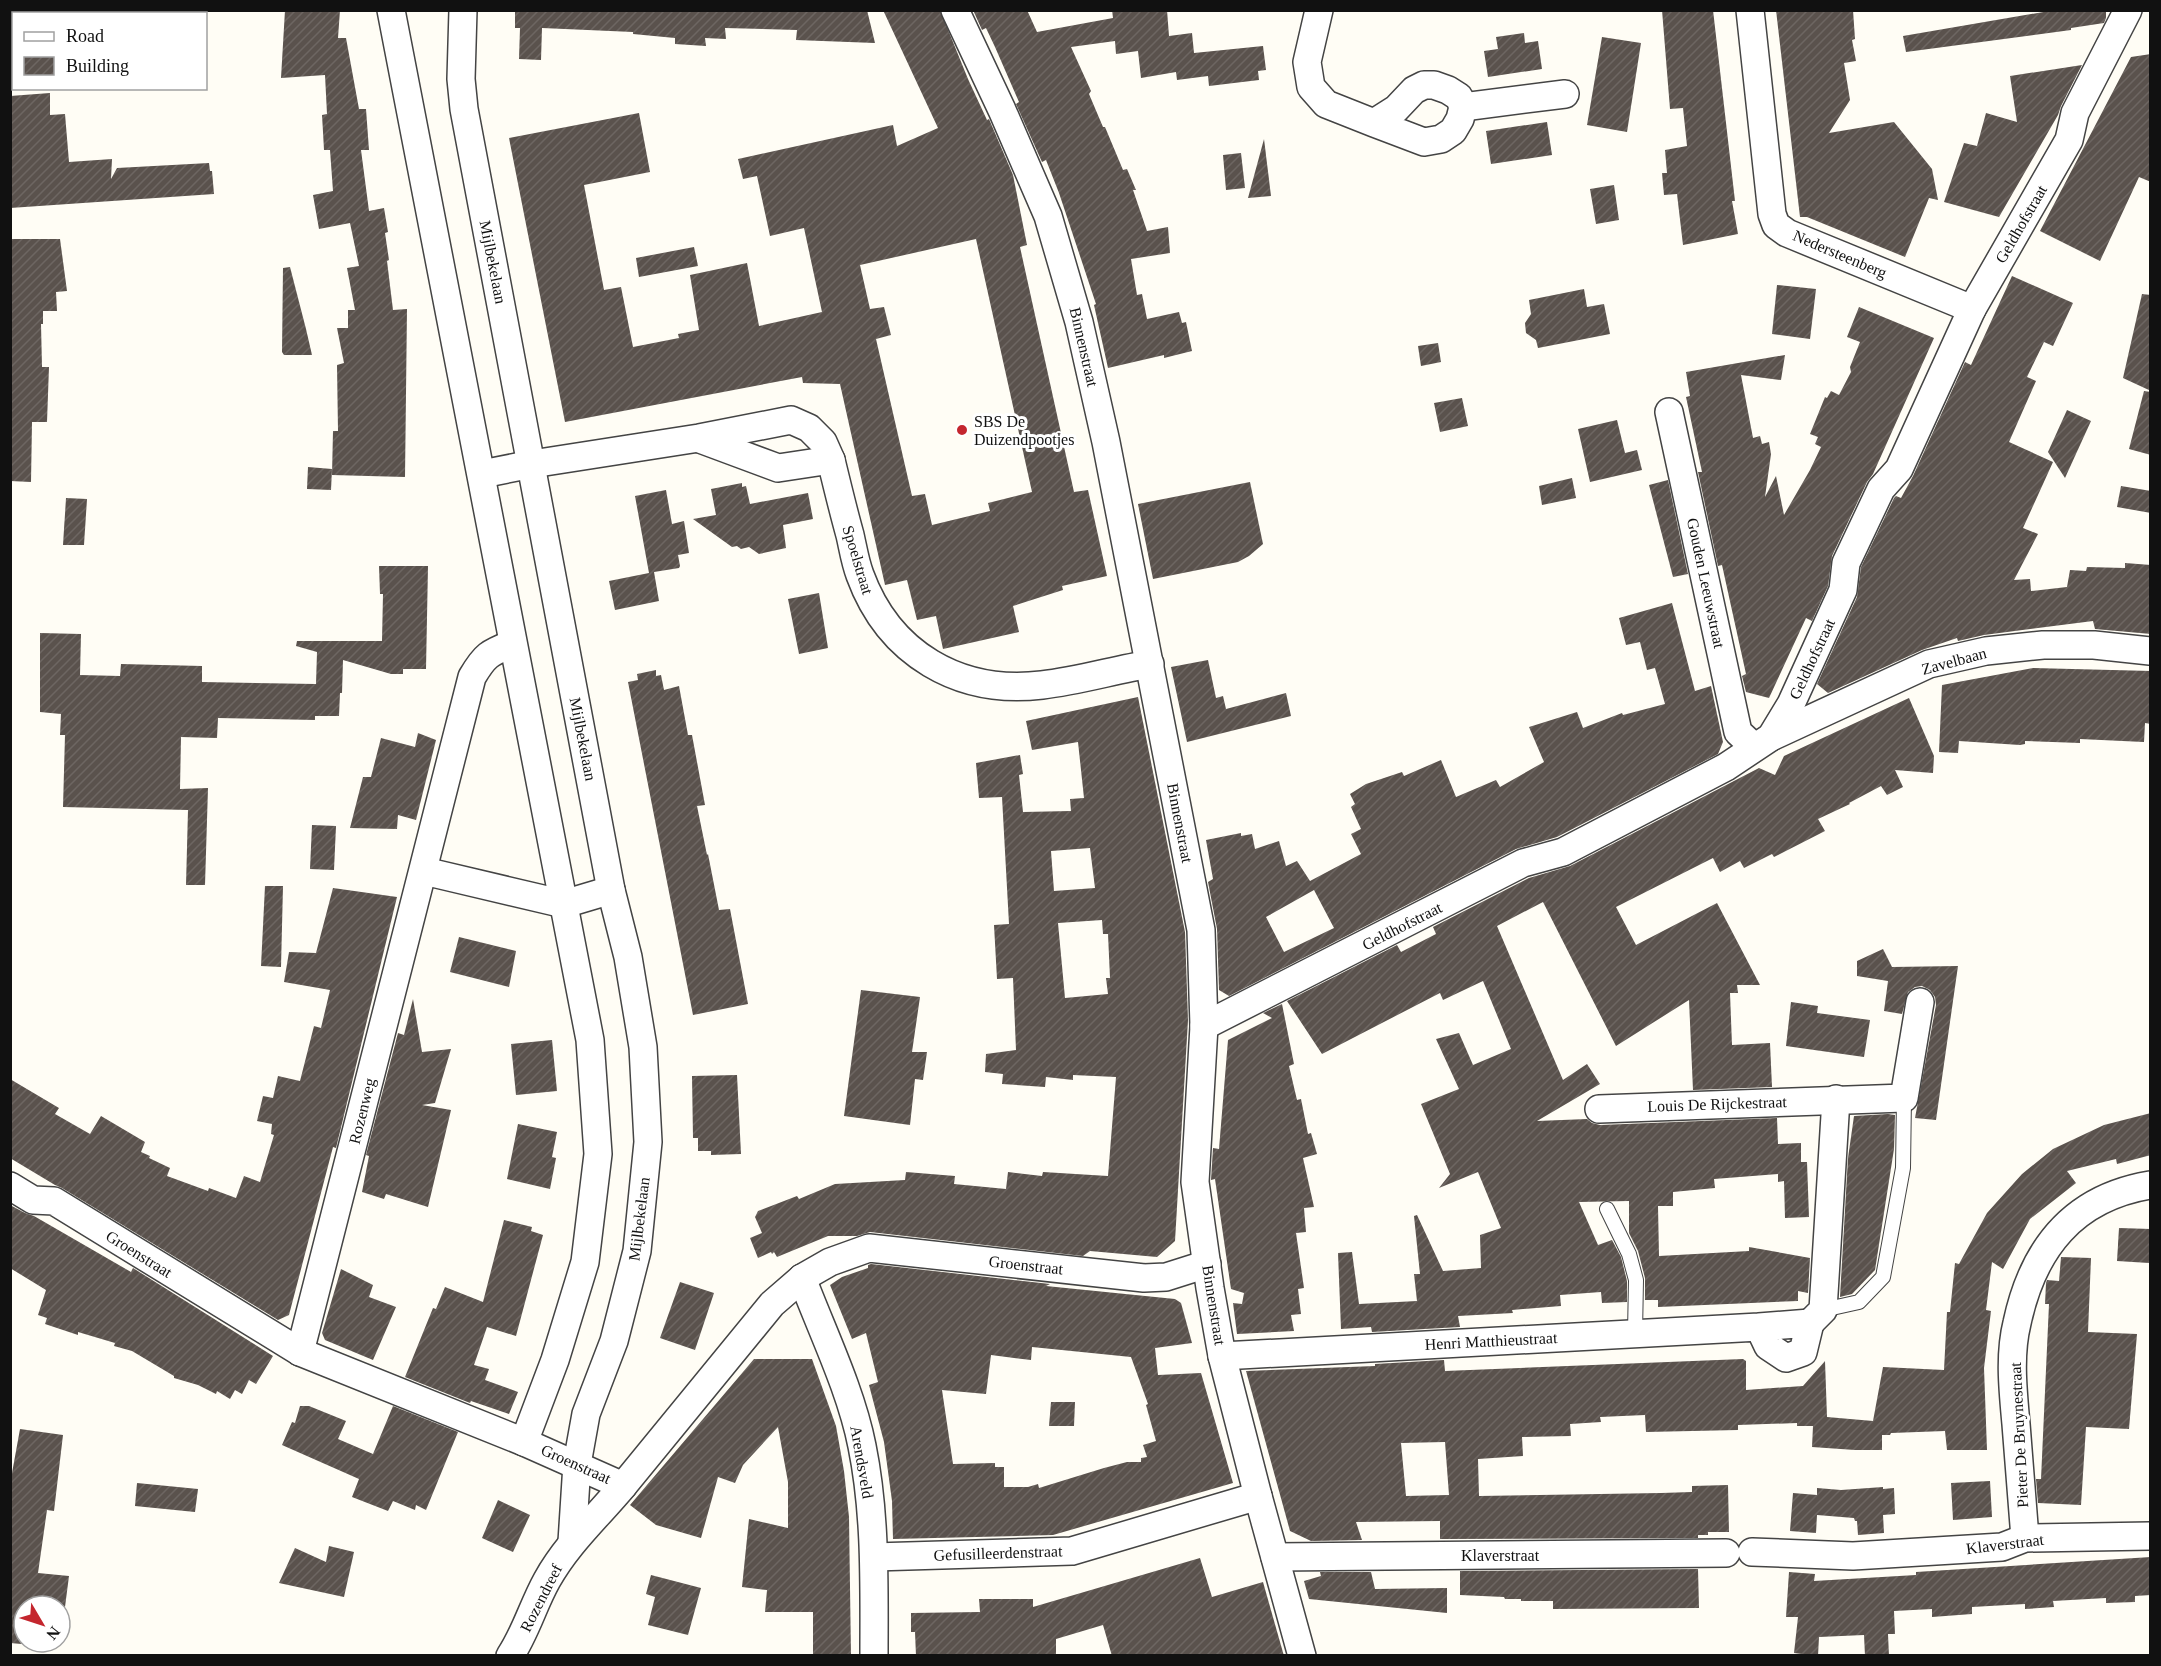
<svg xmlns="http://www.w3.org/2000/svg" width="2161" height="1666" font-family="'Times New Roman',serif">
  <defs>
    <pattern id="building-hatch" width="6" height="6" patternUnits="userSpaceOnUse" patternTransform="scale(1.5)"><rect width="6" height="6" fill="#5a524d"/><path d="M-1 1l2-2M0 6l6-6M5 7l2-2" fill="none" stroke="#6d6662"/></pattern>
  </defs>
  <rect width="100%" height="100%" fill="#fffdf5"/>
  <g fill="url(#building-hatch)" fill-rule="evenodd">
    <polygon points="285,10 340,10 338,38 346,38 359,109 366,109 369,150 361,150 369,211 384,208 388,232 385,233 389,260 387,261 393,310 407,309 405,477 332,475 333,431 338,431 337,365 344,363 337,328 348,328 348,310 355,310 347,268 359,266 350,223 319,229 313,195 333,191 330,150 324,150 323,132 322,115 327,114 325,75 281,78"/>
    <polygon points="515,10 867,10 875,43 796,40 797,30 725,28 726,39 705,38 706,46 675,44 675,38 633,34 633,32 542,28 541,60 519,59 520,28 515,28"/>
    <path d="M883,10H940L968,79L987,120L989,119L1013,175L1027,245L1020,247L1074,492L1088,490L1107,576L1062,586L1063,590L1013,606L1019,632L943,649L936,616L917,620L907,580L885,585L840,384L803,383L802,377L565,422L509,138L639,113L650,172L584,185L604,290L621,287L633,347L679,338L678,334L699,330L690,275L747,263L759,326L822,312L804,228L770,236L757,176L743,179L738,159L893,125L897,146L938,128ZM976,239L1032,492L988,503L990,511L932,525L925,494L912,496L876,339L891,335L884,307L870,309L860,265Z"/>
    <polygon points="973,10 1027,10 1037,32 1113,18 1112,10 1167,10 1169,36 1192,33 1194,53 1263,46 1266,70 1258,71 1259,80 1209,86 1208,76 1177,80 1176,72 1141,78 1138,51 1116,54 1115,41 1071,47 1091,91 1089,94 1103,127 1105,127 1123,170 1127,169 1136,190 1133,190 1147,231 1168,227 1170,253 1131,259 1137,295 1142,294 1147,319 1179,312 1182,323 1186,322 1192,351 1164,358 1164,355 1108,368 1094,305 1096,304 1059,193 1046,160 1042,162 1016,104 1019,102 1012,86 995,47 986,28 982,30"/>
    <polygon points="1662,10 1713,10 1735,201 1732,201 1738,234 1683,245 1677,194 1664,195 1662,173 1667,173 1665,150 1687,146 1683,108 1670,109"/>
    <polygon points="1776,10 1853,10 1855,39 1852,40 1856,61 1844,63 1850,100 1829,133 1894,122 1932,169 1938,200 1929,198 1905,257 1807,217 1800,217"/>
    <polygon points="2055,10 2106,10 2106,18 2104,23 2071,28 2071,30 1906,52 1903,36"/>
    <polygon points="1524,33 1525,43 1538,41 1542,69 1488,77 1484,51 1498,49 1496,37"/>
    <polygon points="1602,37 1641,43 1627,132 1587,125"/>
    <polygon points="2151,54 2151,182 2139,177 2100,261 2040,231 2131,57"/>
    <polygon points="2082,65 2061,106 2058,115 1999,217 1944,202 1964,143 1977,146 1986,113 2017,122 2010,76"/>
    <polygon points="50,93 50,115 65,114 69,162 112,159 111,179 117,168 209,163 210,171 212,171 214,194 10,208 10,96"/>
    <polygon points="1547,122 1552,155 1491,164 1486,131"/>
    <polygon points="1264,139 1271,196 1248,198"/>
    <polygon points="1241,153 1245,188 1226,190 1223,155"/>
    <polygon points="1614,185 1619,220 1596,224 1590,189"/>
    <polygon points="10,239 60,239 67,291 56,292 57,311 43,311 43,324 41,324 42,367 49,367 47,422 32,422 31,482 10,481"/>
    <polygon points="694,247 698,266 639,277 636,258"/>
    <polygon points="290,267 306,329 312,355 284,355 282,352 283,268"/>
    <polygon points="2012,276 2073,303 2053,346 2044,342 2027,377 2036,381 2009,442 2053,462 2023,528 2038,534 2014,580 2030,579 2031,591 2067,587 2070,570 2086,571 2087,567 2125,568 2125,563 2151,565 2151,634 2095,629 2093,621 1984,635 1958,641 1957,638 1922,650 1828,693 1817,684 1857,597 1861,567 1894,498 1896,496 1901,498 1913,476 1965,362 1971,365"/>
    <polygon points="1777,285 1816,289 1810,339 1772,334"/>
    <polygon points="1584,289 1587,307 1604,304 1610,334 1538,348 1536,340 1526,333 1525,323 1531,314 1529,300"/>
    <polygon points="2142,294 2151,295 2151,391 2123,378"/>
    <polygon points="1859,307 1934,338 1873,474 1867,482 1832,556 1828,586 1812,621 1806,618 1769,698 1746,692 1742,676 1746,674 1722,565 1718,566 1698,472 1702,472 1686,397 1690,396 1686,372 1785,355 1781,380 1741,375 1753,438 1760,436 1762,444 1769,442 1771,454 1765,497 1776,476 1784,515 1810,470 1821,447 1815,444 1818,437 1810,434 1825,397 1827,398 1831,391 1839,395 1851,372 1850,367 1860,342 1847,337"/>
    <polygon points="1438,343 1441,362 1421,366 1418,346"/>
    <polygon points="2144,391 2151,392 2151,455 2129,449"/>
    <polygon points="1462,398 1468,426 1440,432 1434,403"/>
    <polygon points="2067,410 2091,421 2065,478 2048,452"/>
    <polygon points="1617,420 1625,453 1637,450 1642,470 1590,482 1578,429"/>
    <polygon points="308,467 332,469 331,490 307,489"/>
    <polygon points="1572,478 1576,498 1542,505 1539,486"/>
    <polygon points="1668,480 1688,574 1673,577 1649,485"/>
    <polygon points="1250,482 1263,544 1249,556 1238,562 1153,579 1138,504"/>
    <polygon points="742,483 742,487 746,486 750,504 808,493 813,519 783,525 786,548 759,554 749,547 741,549 737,546 732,547 693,519 716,515 711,489"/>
    <polygon points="2121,486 2151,491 2151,513 2117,507"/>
    <polygon points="666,490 672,524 684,521 689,553 678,555 680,566 679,568 654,572 659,601 615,610 609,581 649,573 635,496"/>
    <polygon points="66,498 87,499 84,545 63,545"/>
    <polygon points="379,566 428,566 426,669 403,669 403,674 391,674 343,660 342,693 340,693 339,716 315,716 315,720 218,718 217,738 181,737 180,789 208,788 205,885 186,885 188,810 63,807 65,735 60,735 61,714 40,712 40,633 81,634 80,675 120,676 121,664 202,666 202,682 316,684 317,652 296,646 297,641 382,641 383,594 380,594"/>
    <polygon points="819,593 828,648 799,654 788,599"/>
    <path d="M1672,603L1695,691L1711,686L1723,742L1718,754L1557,837L1516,849L1229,996L1219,990L1217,929L1208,882L1213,879L1206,840L1241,833V836L1252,834L1255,849L1279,841L1286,866L1297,861L1310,881L1361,854L1351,834L1361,829L1351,807L1355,804L1350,794L1366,784L1402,772L1404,776L1441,760L1456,797L1496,780L1500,787L1544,762L1529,727L1577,712L1583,728L1622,713L1623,715L1665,704L1655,668L1647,670L1640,642L1626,645L1619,618ZM1314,890L1334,928L1284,952L1266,917Z"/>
    <polygon points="1208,660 1216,698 1223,696 1226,709 1286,693 1291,716 1187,742 1171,667"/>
    <polygon points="2033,668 2151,671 2151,724 2145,723 2144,742 2080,739 2080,743 2025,741 2025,744 2020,745 1959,741 1958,753 1939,752 1942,685"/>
    <polygon points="656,670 656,676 661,675 664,690 679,686 688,735 692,735 705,805 697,806 707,855 708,854 719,910 730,909 748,1004 693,1015 628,682 638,680 637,674"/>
    <path d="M1138,697L1185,932L1188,1020L1175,1241L1157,1257L1090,1251L1083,1256L870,1232L857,1236H828L777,1257L774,1252L772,1254L771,1252L758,1258L750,1238L762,1233L755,1217L758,1211L797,1196L799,1199L835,1184L905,1180L906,1172L955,1176L954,1184L1006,1189L1008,1172L1042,1176L1043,1172L1108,1176L1116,1077L1073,1075V1080L1046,1077L1045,1087L1002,1084L1003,1074L985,1072L986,1054L1016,1050L1013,978L997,979L994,925L1009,924L1002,797L979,798L976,763L1020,755L1023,774L1019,775L1023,812L1071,811L1070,799L1084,798L1078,742L1032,750L1026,721ZM1090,848L1095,888L1054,891L1051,851ZM1102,920L1103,934H1108L1110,978H1106L1108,994L1065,998L1058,923Z"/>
    <polygon points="1909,698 1934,756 1933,773 1895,770 1903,787 1887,795 1881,786 1849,803 1850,804 1818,819 1825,831 1774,857 1772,854 1744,868 1740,861 1720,872 1713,858 1616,907 1636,945 1717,903 1760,985 1737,985 1738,993 1730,993 1732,1045 1770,1043 1772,1087 1693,1090 1689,1000 1616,1046 1543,902 1497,926 1563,1080 1587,1064 1600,1084 1537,1121 1587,1119 1592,1123 1600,1125 1777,1118 1778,1144 1801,1143 1801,1162 1807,1162 1809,1217 1785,1218 1784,1181 1778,1182 1778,1174 1714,1179 1715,1188 1673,1192 1673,1206 1658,1206 1659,1256 1749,1251 1749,1247 1810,1258 1808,1293 1798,1291 1798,1301 1658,1307 1658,1300 1645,1300 1645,1278 1638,1251 1629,1233 1629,1201 1579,1202 1598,1245 1612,1240 1621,1257 1627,1281 1627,1302 1602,1303 1601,1292 1560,1295 1561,1306 1512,1310 1513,1313 1458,1316 1460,1327 1372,1332 1371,1327 1341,1329 1338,1253 1352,1252 1359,1304 1417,1301 1414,1274 1420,1274 1414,1216 1417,1215 1443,1271 1481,1268 1480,1235 1501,1228 1478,1172 1439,1188 1450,1174 1421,1104 1459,1089 1436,1039 1459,1033 1473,1065 1511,1049 1483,981 1443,1000 1440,993 1322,1054 1287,1001 1397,945 1401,952 1436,934 1433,927 1529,878 1570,866 1759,768 1775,775 1784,756"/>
    <polygon points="418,733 436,740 416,820 398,815 397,829 350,828 363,777 371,777 381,738 415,747"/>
    <polygon points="312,825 336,826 334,870 310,869"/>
    <polygon points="265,886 283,886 281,967 261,966"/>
    <polygon points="333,888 397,897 336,1148 333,1147 289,1315 278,1320 62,1188 55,1185 10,1158 10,1079 59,1108 55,1114 90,1134 101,1116 145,1142 141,1152 150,1156 149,1158 170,1168 167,1176 208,1191 209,1188 236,1198 244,1176 260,1182 274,1135 271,1134 272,1124 257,1121 263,1096 273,1098 278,1076 300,1081 314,1026 321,1028 330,990 284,982 289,952 316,953"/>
    <polygon points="459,937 516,951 509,987 450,972"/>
    <polygon points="1883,949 1892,967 1958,966 1936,1120 1915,1118 1936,1005 1935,997 1930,990 1922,986 1915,987 1908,992 1902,1014 1884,1011 1888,981 1857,976 1857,961"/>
    <polygon points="861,990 920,997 912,1052 927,1052 923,1080 915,1079 910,1125 844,1116"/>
    <polygon points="413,999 422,1052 451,1049 435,1103 422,1105 451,1110 428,1207 386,1194 384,1199 362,1192 369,1156 366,1155 398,1033 404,1035"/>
    <polygon points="1791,1002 1818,1006 1817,1013 1870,1020 1864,1057 1786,1046"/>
    <polygon points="1282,1004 1294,1064 1289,1066 1297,1100 1301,1099 1308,1134 1311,1133 1317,1154 1303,1158 1314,1207 1304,1208 1306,1232 1296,1233 1304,1288 1298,1289 1301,1314 1291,1315 1294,1331 1237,1334 1233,1303 1242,1304 1244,1293 1231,1289 1215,1179 1211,1180 1213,1148 1219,1149 1228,1040 1272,1018 1263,1013"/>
    <polygon points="552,1040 557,1091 516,1095 511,1044"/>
    <polygon points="737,1075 741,1154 711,1155 711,1151 698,1151 698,1138 693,1138 692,1076"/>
    <path d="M2151,1113V1155L2117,1164L2116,1159L2067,1171L2076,1183L2030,1219L2003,1269L1992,1262L1986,1310L1991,1311L1984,1368L1987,1450H1947L1945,1431L1891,1433L1890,1435H1882V1450H1855L1812,1447L1813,1426H1797V1423L1738,1425V1430L1646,1432L1645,1415L1600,1417L1601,1422L1570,1424L1571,1436L1522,1437L1523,1456L1478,1459L1479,1496L1661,1493L1692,1492V1486L1728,1485L1729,1532H1708V1535H1698V1538L1440,1539V1521L1356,1522L1362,1540L1311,1541L1290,1531L1246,1371L1375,1366V1364L1444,1360L1445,1371L1743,1359L1746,1361V1390L1803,1386L1825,1361L1827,1417L1873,1421L1883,1367L1944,1370L1947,1312H1950L1955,1263L1959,1264L1987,1213L2022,1174L2053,1149L2104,1125ZM1445,1442L1449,1495L1406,1496L1401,1443Z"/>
    <polygon points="1888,1114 1895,1115 1894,1149 1875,1270 1852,1294 1840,1297 1848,1158 1854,1116"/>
    <polygon points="518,1124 557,1132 552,1157 556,1158 550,1189 507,1179"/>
    <polygon points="10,1205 25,1213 34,1216 131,1272 133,1268 273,1356 256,1384 249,1380 242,1394 235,1390 230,1399 217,1391 216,1394 198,1385 174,1378 174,1376 132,1351 114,1346 115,1343 78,1332 78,1335 45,1324 47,1318 38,1315 46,1290 10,1268"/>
    <polygon points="504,1220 532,1227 531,1231 543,1235 516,1336 487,1327 474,1365 489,1369 485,1380 518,1392 509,1414 471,1401 470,1403 405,1377 433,1308 436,1309 445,1287 483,1302"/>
    <polygon points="2119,1228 2151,1229 2149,1263 2117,1261"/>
    <polygon points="2061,1257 2091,1258 2088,1332 2137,1334 2129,1429 2086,1427 2081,1505 2038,1503 2036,1479 2041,1479 2049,1304 2045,1304 2046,1283 2047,1280 2059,1281"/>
    <path d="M871,1264L1050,1284L1046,1286L1175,1299L1181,1303L1192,1343L1155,1348L1158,1375L1201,1373L1233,1483L1053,1535L893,1539L892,1501L884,1442L869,1385L878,1382L866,1333L852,1339L830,1285L842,1277L868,1268V1265ZM1032,1347L1131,1357L1148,1404L1146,1405L1156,1441L1143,1445L1147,1457L1141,1458V1462H1127L1104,1468L1039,1488L1038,1484L1028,1487H1004V1467H995V1463L953,1464L942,1390L986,1394L991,1355L1031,1360Z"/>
    <polygon points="341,1269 373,1285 369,1297 396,1307 373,1360 325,1340 322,1333"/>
    <polygon points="680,1282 714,1293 695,1350 660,1338"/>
    <polygon points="754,1359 812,1359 836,1426 844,1471 849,1517 851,1656 813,1656 813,1612 765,1612 767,1590 742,1587 749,1519 788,1528 788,1482 778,1427 743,1465 735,1483 718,1477 701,1538 656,1525 630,1505"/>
    <polygon points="1051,1402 1075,1402 1074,1426 1049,1426"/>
    <polygon points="300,1406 309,1406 346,1421 338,1439 373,1454 393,1406 458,1432 426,1510 416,1505 415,1510 393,1501 388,1511 352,1497 359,1479 282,1445 292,1422 295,1423"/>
    <polygon points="20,1429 63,1435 54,1511 47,1510 38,1573 69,1576 65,1607 40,1604 39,1606 24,1606 24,1642 34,1642 33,1645 10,1643 10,1484"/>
    <polygon points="1990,1481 1992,1517 1953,1520 1951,1483"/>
    <polygon points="137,1483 198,1489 195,1512 135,1506"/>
    <polygon points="1883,1487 1883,1489 1894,1488 1895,1514 1883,1515 1884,1533 1858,1535 1857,1521 1855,1521 1854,1518 1817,1515 1816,1533 1790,1531 1793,1493 1817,1495 1817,1488 1841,1490"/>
    <polygon points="498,1500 530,1515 513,1552 482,1538"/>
    <polygon points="329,1546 354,1552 344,1597 279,1583 295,1548 326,1562"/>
    <polygon points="2151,1557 2151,1595 2135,1596 2135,1602 2106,1603 2106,1598 2053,1601 2054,1607 2025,1609 2025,1604 1972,1607 1972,1614 1932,1617 1932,1609 1894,1611 1895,1634 1888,1634 1889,1656 1865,1656 1864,1635 1819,1637 1818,1656 1794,1653 1798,1617 1786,1617 1789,1572 1815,1574 1814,1581 1916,1575 1916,1572"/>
    <polygon points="1200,1558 1212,1597 1263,1582 1284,1656 1112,1656 1103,1625 1056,1639 1056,1656 916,1656 915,1632 911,1632 911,1613 980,1612 979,1599 1033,1599 1033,1607"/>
    <polygon points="1698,1569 1699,1608 1553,1609 1553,1601 1521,1601 1521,1599 1505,1599 1504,1597 1460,1595 1460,1571"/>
    <polygon points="1320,1572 1371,1572 1375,1589 1447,1588 1447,1613 1309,1599 1304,1581 1321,1576"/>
    <polygon points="651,1575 701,1588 688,1635 648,1625 655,1597 646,1594"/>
  </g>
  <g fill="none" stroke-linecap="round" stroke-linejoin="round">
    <g stroke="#444" stroke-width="16">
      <g id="service">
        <polyline points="1607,1209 1629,1254 1636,1280 1635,1333"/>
        <polyline points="1823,1310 1859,1302 1883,1277 1903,1168 1904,1098"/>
      </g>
    </g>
    <g stroke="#444" stroke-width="30">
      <g id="minor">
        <polyline points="391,10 590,1040 598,1154 585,1262 555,1360 524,1442"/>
        <polyline points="463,10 461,79 464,109 611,890 628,957 643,1047 648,1142 637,1251 614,1341 586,1414 577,1464 572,1542"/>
        <polyline points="955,10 1002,110 1048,216 1079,322 1106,442 1201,930 1204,1026 1195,1182 1210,1288 1222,1356 1258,1496 1302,1656"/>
        <polyline points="1319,10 1307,62 1311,87 1326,104 1374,123 1424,142 1441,139 1453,131 1460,119 1463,107 1459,97 1448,90 1434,85 1424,85 1414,90 1396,109 1374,123"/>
        <polyline points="1750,10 1772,214 1776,225 1787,233 1972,309"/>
        <polyline points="1463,107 1565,94"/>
        <polyline points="1669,412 1738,732 1754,747"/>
        <polyline points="700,439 778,468 831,460"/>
        <path d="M482,474L532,464L699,438L791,420L809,428L823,442L831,460C837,485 843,510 850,535C853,548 855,562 860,575C889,654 959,695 1042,685C1078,681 1114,670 1150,664"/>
        <polyline points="1771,737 1929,664 1986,651 2043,645 2094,645 2150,651"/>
        <polyline points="424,871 564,904 611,890"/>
        <polyline points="1204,1026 1523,863 1563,852 1726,767 1771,737 1791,704 1843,590 1846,563 1881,489 1899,469 1972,309 2069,140 2075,113 2128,10"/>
        <polyline points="1599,1109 1904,1098 1920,1002"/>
        <polyline points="10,1186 33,1200 54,1201 300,1352 524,1442 623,1486 772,1304 802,1278 830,1262 869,1248 1144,1278 1166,1277 1207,1264"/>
        <path d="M802,1278C822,1331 851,1390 862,1446C876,1515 874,1586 874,1656"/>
        <polyline points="1810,1323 1823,1310 1836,1099"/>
        <path d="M300,1352L472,677C485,655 489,653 512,644"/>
        <polyline points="1222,1356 1759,1327 1768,1346 1786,1358 1803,1352 1810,1323 1759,1327"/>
        <path d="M2025,1538C2022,1500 2019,1462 2016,1424C2013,1391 2009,1355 2017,1323C2033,1248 2073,1198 2150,1185"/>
        <polyline points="1752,1552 1853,1556 2002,1547 2025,1538 2150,1536"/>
        <polyline points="874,1557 1072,1551 1258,1496"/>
        <polyline points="1275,1557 1726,1553"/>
        <path d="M510,1656C526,1632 533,1605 547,1580C567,1544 597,1517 623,1486"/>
      </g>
    </g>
    <use href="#service" stroke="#fff" stroke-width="14"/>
    <use href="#minor" stroke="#fff" stroke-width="27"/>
  </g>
  <circle fill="#c4262e" stroke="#fff" stroke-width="2" cx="962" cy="430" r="6"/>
  <g text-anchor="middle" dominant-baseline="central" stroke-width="6" stroke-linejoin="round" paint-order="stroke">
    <g font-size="16" fill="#111" stroke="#fff">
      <text transform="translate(2021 224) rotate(-60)">Geldhofstraat</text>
      <text transform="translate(1840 254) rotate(23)">Nedersteenberg</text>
      <text transform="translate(493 262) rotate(79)">Mijlbekelaan</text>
      <text transform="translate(1084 347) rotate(77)">Binnenstraat</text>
      <text transform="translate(858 560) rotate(73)">Spoelstraat</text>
      <text transform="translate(1706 583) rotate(78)">Gouden Leeuwstraat</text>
      <text transform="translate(1812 659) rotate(-65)">Geldhofstraat</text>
      <text transform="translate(1954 661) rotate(-15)">Zavelbaan</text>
      <text transform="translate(583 739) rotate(79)">Mijlbekelaan</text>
      <text transform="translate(1180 823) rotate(79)">Binnenstraat</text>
      <text transform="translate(1402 926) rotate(-27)">Geldhofstraat</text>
      <text transform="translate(1717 1104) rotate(-2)">Louis De Rijckestraat</text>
      <text transform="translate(362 1111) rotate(-76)">Rozenweg</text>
      <text transform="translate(639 1219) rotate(-83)">Mijlbekelaan</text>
      <text transform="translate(139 1254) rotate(32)">Groenstraat</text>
      <text transform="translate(1026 1265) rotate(6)">Groenstraat</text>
      <text transform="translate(1214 1305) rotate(81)">Binnenstraat</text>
      <text transform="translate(1491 1341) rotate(-3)">Henri Matthieustraat</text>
      <text transform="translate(2019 1435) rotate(-93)">Pieter De Bruynestraat</text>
      <text transform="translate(862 1462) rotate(80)">Arendsveld</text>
      <text transform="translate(576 1464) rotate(24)">Groenstraat</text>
      <text transform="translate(2005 1544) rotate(-7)">Klaverstraat</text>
      <text transform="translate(998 1553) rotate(-2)">Gefusilleerdenstraat</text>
      <text x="1500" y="1555">Klaverstraat</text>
      <text transform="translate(541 1598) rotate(-63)">Rozendreef</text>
    </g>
    <g font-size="16" fill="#111" stroke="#fff" text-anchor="start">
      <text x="974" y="421">SBS De<tspan x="974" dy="18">Duizendpootjes</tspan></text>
    </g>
  </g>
  <rect width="2161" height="1666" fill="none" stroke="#111111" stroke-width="24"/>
  <rect x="12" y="12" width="195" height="78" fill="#ffffff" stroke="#a0a0a0" stroke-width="1.5"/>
  <rect x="24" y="32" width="30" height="9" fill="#ffffff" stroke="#a0a0a0" stroke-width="1.5"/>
  <text x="66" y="42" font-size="18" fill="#111111">Road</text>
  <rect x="24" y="57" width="30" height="18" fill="url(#building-hatch)" stroke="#a0a0a0" stroke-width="1.5"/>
  <text x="66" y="72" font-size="18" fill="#111111">Building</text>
  <g transform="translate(42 1624) rotate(129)"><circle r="28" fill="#ffffff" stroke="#a0a0a0" stroke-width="1.5"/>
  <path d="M0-4.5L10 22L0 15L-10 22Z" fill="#c4262e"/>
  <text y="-9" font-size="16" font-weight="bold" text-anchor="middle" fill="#111111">N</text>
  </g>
</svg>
